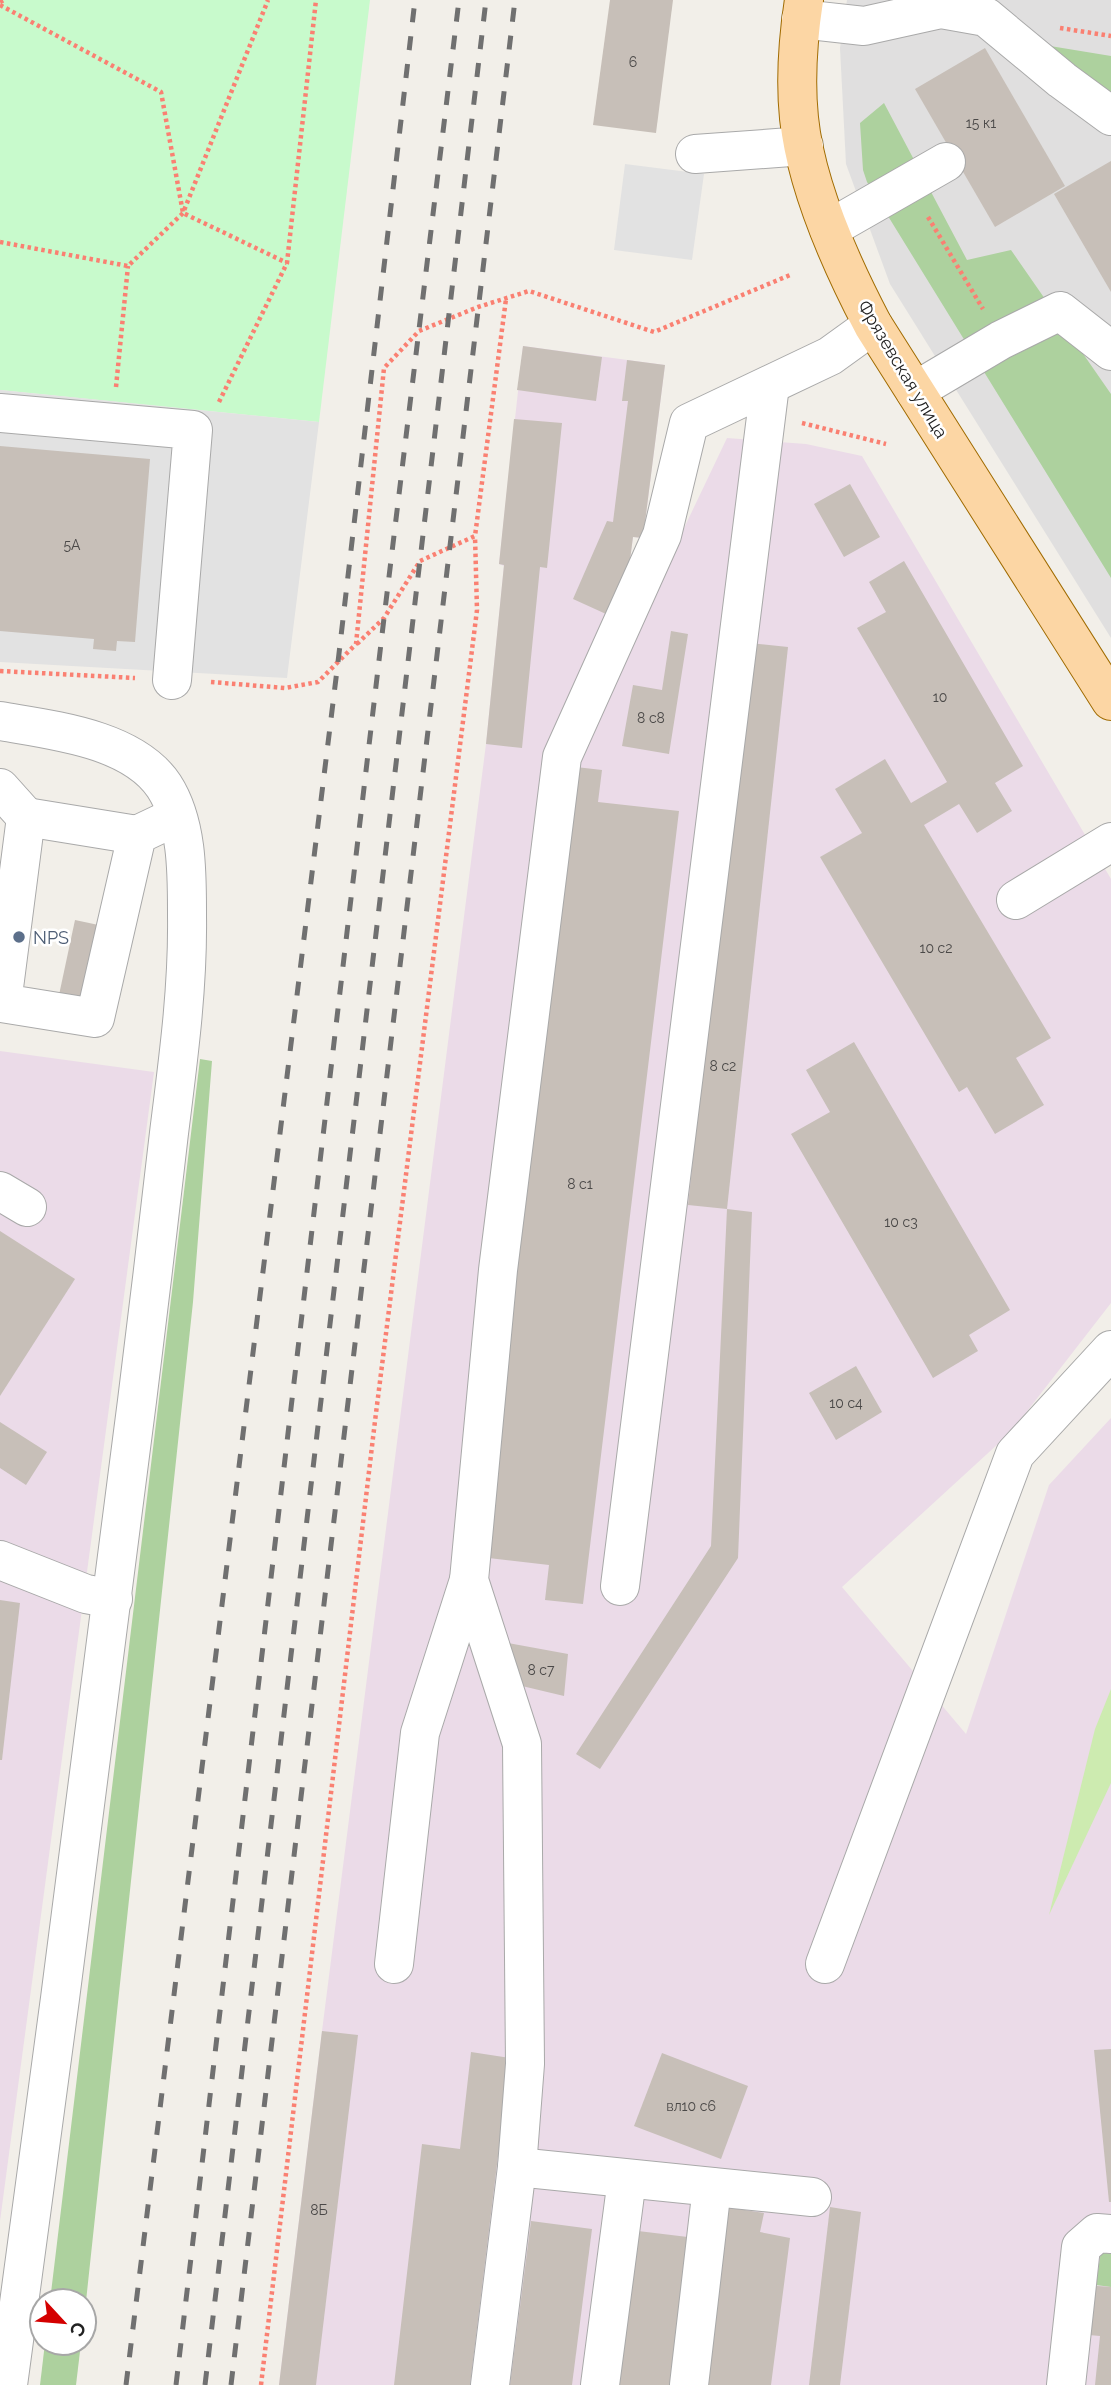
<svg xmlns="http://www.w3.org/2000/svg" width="1111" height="2385" font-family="Raleway,sans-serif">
  <rect width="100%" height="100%" fill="#f2efe9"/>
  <polygon fill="#e0dfdf" points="847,0 1111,0 1111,638 890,284 846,164 840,48"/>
  <g fill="#ebdbe8">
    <polygon points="523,346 665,365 643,538 633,537 630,560 585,659 613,677 727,438 806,444 862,456 1111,879 1111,1303 1011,1432 842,1587 966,1734 1049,1485 1111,1418 1111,2385 279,2385 322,2031 486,744 504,566 499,564"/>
    <polygon points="0,1051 154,1072 0,2221"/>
  </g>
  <polygon fill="#cdebb0" points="1111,1689 1111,1783 1049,1915 1095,1729"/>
  <g fill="#add19e">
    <polygon points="1044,45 1111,56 1111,95"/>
    <polygon points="884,103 967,260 1011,250 1111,394 1111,578 867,182 863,170 860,123"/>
    <polygon points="200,1059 212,1061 193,1302 84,2320 84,2301 50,2301"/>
    <polygon points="1102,2244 1111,2245 1111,2287 1096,2285"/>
    <polygon points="45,2343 81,2343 76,2385 40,2385"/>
  </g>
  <polygon fill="#c8facc" points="0,0 370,0 319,422 0,390"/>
  <g fill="#e2e2e2">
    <polygon points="625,164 704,174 692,260 614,250"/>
    <polygon points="0,390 319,422 287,678 0,662"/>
  </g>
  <g fill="#c7bfb8">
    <polygon points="610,0 673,0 656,133 593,125"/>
    <polygon points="985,48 1065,186 995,227 915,89"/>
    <polygon points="1111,161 1111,292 1054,194"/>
    <polygon points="523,346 602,357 596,401 517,390"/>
    <polygon points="627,360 665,365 643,538 633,537 630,560 606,614 573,599 607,521 613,522 628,401 622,401"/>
    <polygon points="514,419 562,423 547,568 540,567 522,748 486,744 504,565 499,564"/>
    <polygon points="0,446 150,459 135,642 117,641 116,651 93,649 94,639 0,631"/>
    <polygon points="850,484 880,537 844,557 814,504"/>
    <polygon points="904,561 1023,766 995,783 1012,811 977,833 959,804 924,825 1051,1038 1016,1058 1044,1105 995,1134 967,1087 959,1092 820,857 862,833 835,789 885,759 911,803 947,782 857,628 886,612 869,582"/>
    <polygon points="671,631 688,634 669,754 622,746 633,685 662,690"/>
    <polygon points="749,643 788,647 727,1209 688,1205"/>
    <polygon points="576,767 602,770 598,802 679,811 583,1604 545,1600 549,1565 480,1557"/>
    <polygon points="75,920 108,927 92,1002 59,995"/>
    <polygon points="854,1042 1010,1310 969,1335 978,1351 933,1378 791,1134 830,1112 806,1070"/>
    <polygon points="727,1209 752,1212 738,1558 600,1769 576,1754 711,1546"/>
    <polygon points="0,1231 75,1279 0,1396"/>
    <polygon points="856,1366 882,1412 836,1440 809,1393"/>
    <polygon points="0,1422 47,1452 26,1485 0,1468"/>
    <polygon points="0,1600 20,1603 2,1760 0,1760"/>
    <polygon points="503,1642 568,1654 564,1696 522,1686"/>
    <polygon points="322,2031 358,2035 316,2385 279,2385"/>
    <polygon points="1111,2049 1111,2202 1109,2202 1094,2050"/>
    <polygon points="471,2052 510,2058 470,2385 394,2385 422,2144 460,2149"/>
    <polygon points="662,2053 748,2086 721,2159 634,2126"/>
    <polygon points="726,2207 764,2213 760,2232 790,2238 771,2385 704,2385"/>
    <polygon points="830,2207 861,2212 840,2385 809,2385"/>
    <polygon points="531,2221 592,2229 572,2385 510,2385"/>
    <polygon points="638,2231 696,2238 678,2385 618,2385"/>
    <polygon points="1084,2285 1111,2287 1111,2385 1095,2385 1100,2336 1078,2334"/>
  </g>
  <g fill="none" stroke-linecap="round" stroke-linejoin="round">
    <g stroke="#a9a9a9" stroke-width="40">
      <g id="minor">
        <polyline points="801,19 864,26 941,9 986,17 1062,80 1111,116"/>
        <polyline points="695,154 804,146"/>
        <polyline points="829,229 946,162"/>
        <polyline points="915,391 1001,340 1060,311 1111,351"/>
        <polyline points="0,413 193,430 172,680"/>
        <path d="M0,721C51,730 132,738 164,786C188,823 187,875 187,917C188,989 178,1061 169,1133C159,1222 148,1312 137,1401C97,1730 52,2057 8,2385"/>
        <polyline points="0,788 26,817 2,1003 95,1018 137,835 177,816"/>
        <polyline points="26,817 137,835"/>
        <polyline points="1016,900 1111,842"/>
        <polyline points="0,1191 27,1207"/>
        <polyline points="0,1560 86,1594 113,1599"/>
        <polyline points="620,1586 770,385"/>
        <polyline points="394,1964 420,1733 469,1580"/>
        <polyline points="825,1964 1015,1454 1111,1350"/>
        <polyline points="517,2167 812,2197"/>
        <polyline points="490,2385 517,2167 525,2064 522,1744 469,1580 498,1270 562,757 662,535 689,423 830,356 873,325"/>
        <polyline points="600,2385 627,2179"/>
        <polyline points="689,2385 712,2187"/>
        <polyline points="1066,2385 1081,2247 1097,2233 1111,2234"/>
      </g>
    </g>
    <g stroke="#a06b00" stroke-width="40">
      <path id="major" d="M804,0C798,39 795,79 799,118C806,187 841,264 873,325L1111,701"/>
    </g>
    <g stroke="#fa8072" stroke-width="4.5" stroke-dasharray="3.5 3.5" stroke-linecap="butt">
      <polyline points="0,2 4,0"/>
      <polyline points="0,5 161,92 183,213 287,263"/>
      <polyline points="1060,28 1111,36"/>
      <polyline points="928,217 983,309"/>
      <polyline points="0,242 128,266 183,213 268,0"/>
      <polyline points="116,387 128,266"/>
      <polyline points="219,402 287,263 316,0"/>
      <polyline points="802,423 886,444"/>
      <polyline points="357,644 384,618 420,561 475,536 506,299"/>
      <polyline points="0,671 135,678"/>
      <polyline points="211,682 285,688 318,682 356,644 384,368 419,331 478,307 529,291 654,332 790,275"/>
      <polyline points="261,2385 375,1421 477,610 475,536"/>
    </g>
    <use href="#minor" stroke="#fff" stroke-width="38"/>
    <use href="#major" stroke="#fcd6a4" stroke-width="38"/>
    <g stroke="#707070" stroke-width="5" stroke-dasharray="14 14" stroke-linecap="butt">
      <polyline points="126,2385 338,662 415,0"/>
      <polyline points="176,2385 384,618 459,0"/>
      <polyline points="205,2385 486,0"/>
      <polyline points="231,2385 515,0"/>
    </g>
  </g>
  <circle fill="#5c6f8a" stroke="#fff" stroke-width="2.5" cx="19" cy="937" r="7"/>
  <g text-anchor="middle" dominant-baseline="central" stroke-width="5" stroke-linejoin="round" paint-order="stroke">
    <g font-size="14" fill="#4b4948">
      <text x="633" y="62">6</text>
      <text x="981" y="123">15 к1</text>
      <text x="72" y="545">5А</text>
      <text x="940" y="697">10</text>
      <text x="651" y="718">8 c8</text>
      <text x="936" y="948">10 с2</text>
      <text x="723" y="1066">8 c2</text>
      <text x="580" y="1184">8 c1</text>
      <text x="901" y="1222">10 с3</text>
      <text x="846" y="1403">10 с4</text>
      <text x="541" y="1670">8 c7</text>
      <text x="691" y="2106">вл10 с6</text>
      <text x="319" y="2210">8Б</text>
    </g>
    <g font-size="18" fill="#222" stroke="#fff">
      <text transform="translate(903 369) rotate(59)">Фрязевская улица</text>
    </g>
    <g font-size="18" fill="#4e5e75" stroke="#fff" text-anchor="start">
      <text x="33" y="937">NPS</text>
    </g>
  </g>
  <g transform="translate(63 2322) rotate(116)"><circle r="33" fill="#ffffff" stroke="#a7a7a7" stroke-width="2"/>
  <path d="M0-5L12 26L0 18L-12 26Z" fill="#d40000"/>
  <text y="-10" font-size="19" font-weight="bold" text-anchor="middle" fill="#222222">С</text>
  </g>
</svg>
